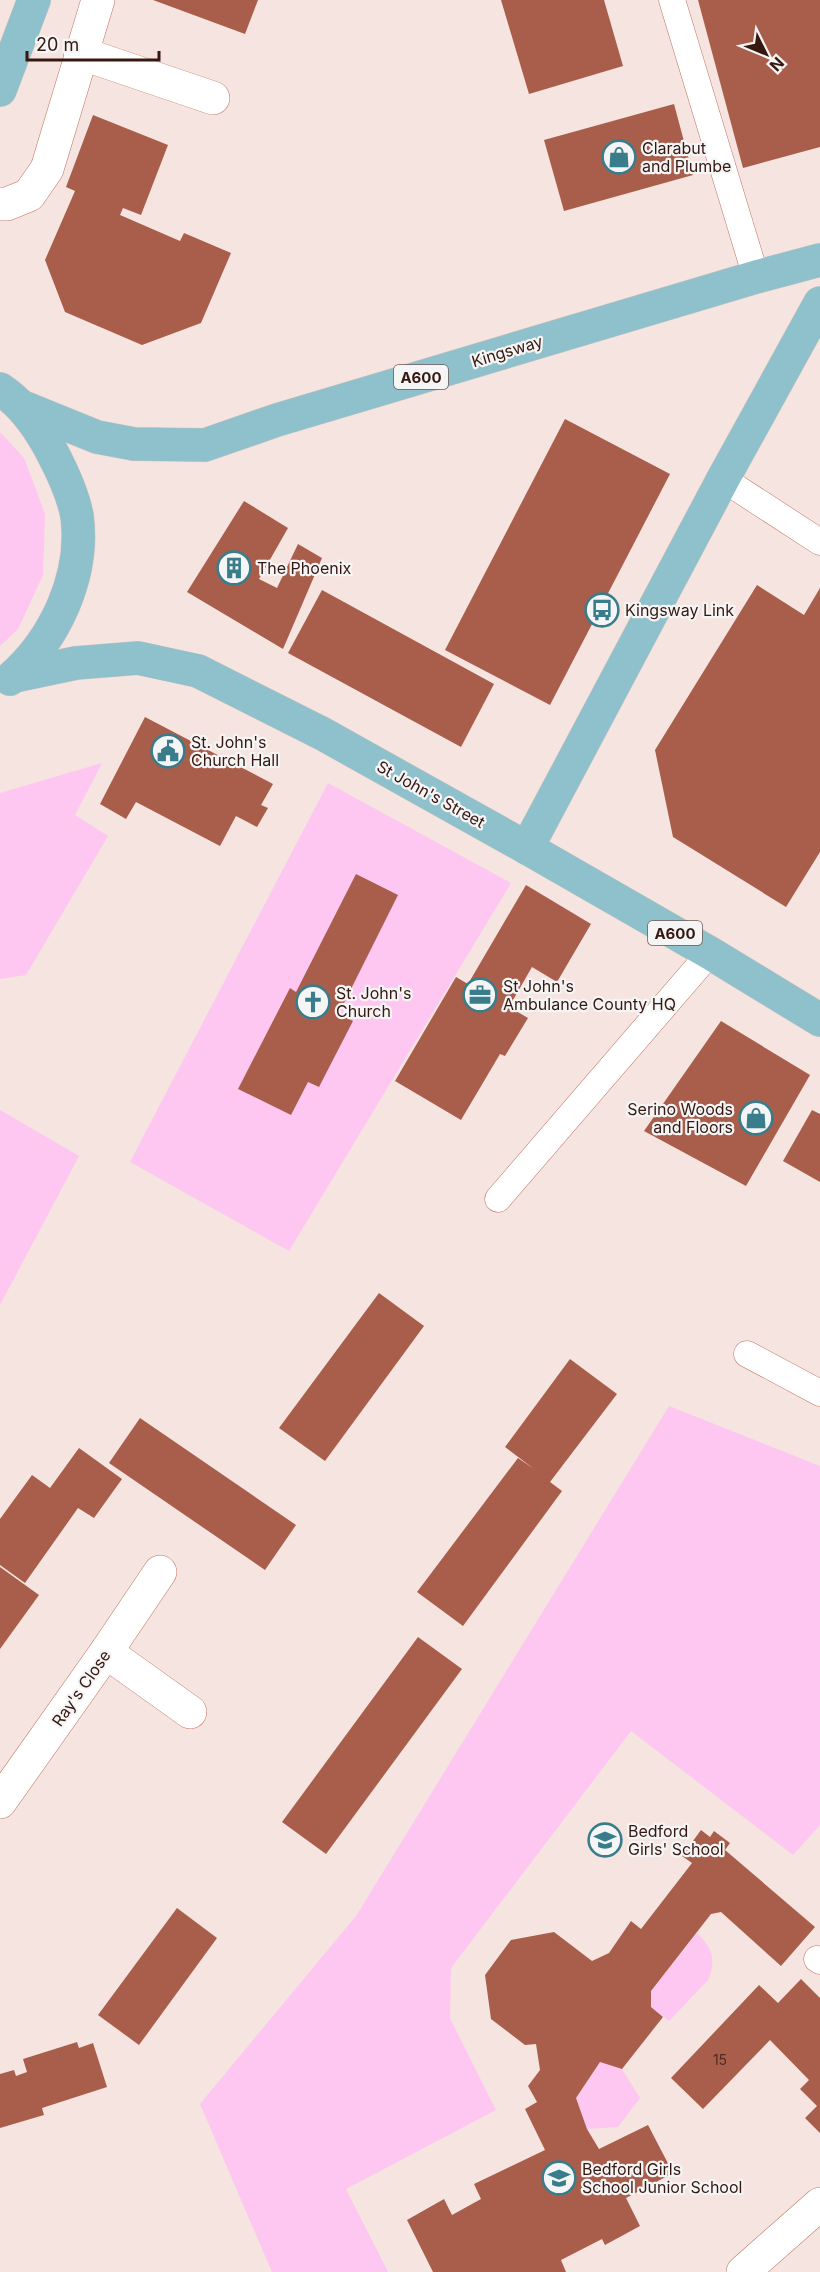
<svg xmlns="http://www.w3.org/2000/svg" width="820" height="2272" font-family="Inter,sans-serif">
  <rect width="100%" height="100%" fill="#f5e4df"/>
  <g fill="#fdc7f2">
    <polygon points="0,432 24,458 45,514 43,575 18,629 0,646"/>
    <polygon points="102,763 75,815 108,836 26,975 0,979 0,793"/>
    <polygon points="328,783 511,883 289,1251 130,1162"/>
    <polygon points="0,1110 79,1156 0,1305"/>
    <polygon points="669,1406 820,1466 820,1825 793,1855 631,1731 451,1968 450,2018 496,2110 346,2189 388,2272 272,2272 200,2104 356,1916"/>
    <path d="M697,1933C712,1948 717,1960 708,1980L669,2021L651,2007V1991Z"/>
    <polygon points="600,2062 622,2069 640,2098 618,2127 587,2129 576,2098"/>
  </g>
  <g fill="#a95e4c">
    <polygon points="153,0 258,0 245,34"/>
    <polygon points="501,0 604,0 623,66 529,94"/>
    <polygon points="698,0 820,0 820,147 743,168"/>
    <polygon points="674,104 693,175 564,211 544,140"/>
    <polygon points="93,115 168,145 141,215 123,208 120,215 180,241 184,233 231,253 201,323 142,345 65,312 45,260 75,191 66,187"/>
    <polygon points="565,419 670,474 550,705 445,650"/>
    <polygon points="244,501 288,528 259,579 277,588 298,544 322,558 283,649 187,592"/>
    <polygon points="757,585 804,615 820,588 820,852 786,907 673,837 655,750"/>
    <polygon points="322,590 494,684 461,747 288,653"/>
    <polygon points="145,717 273,784 261,805 268,808 257,827 236,816 220,846 136,802 126,819 100,804"/>
    <polygon points="356,874 398,895 339,1013 353,1021 319,1087 308,1082 291,1115 238,1089 290,988 296,992"/>
    <polygon points="526,885 591,924 557,982 532,967 509,1007 528,1018 505,1056 500,1054 461,1120 395,1081 456,977 468,984"/>
    <polygon points="721,1021 810,1075 746,1186 644,1131"/>
    <polygon points="812,1110 820,1114 820,1182 783,1161"/>
    <polygon points="379,1293 424,1326 325,1461 279,1428"/>
    <polygon points="570,1359 617,1394 550,1482 562,1491 463,1626 417,1592 518,1458 534,1469 505,1447"/>
    <polygon points="140,1418 296,1525 265,1570 109,1463"/>
    <polygon points="79,1448 122,1479 94,1518 78,1508 25,1583 0,1565 0,1519 32,1475 50,1488"/>
    <polygon points="0,1567 39,1595 0,1649"/>
    <polygon points="418,1637 462,1669 326,1854 282,1822"/>
    <polygon points="701,1830 710,1837 714,1831 730,1843 725,1850 815,1927 781,1966 721,1912 711,1914 651,1991 651,2007 663,2017 622,2069 600,2062 576,2098 587,2129 599,2149 648,2125 673,2173 626,2198 640,2226 605,2245 602,2239 561,2260 566,2272 433,2272 407,2220 444,2199 452,2215 481,2199 474,2184 545,2150 525,2109 537,2102 528,2086 540,2070 536,2044 525,2045 491,2019 485,1975 511,1940 554,1932 592,1961 609,1953 631,1921 641,1929 692,1863 682,1856"/>
    <polygon points="177,1908 217,1938 139,2045 98,2015"/>
    <polygon points="801,1979 820,1998 820,2133 805,2118 817,2106 800,2089 809,2080 770,2040 703,2109 671,2078 759,1985 778,2003"/>
    <polygon points="77,2042 79,2048 93,2043 107,2087 42,2108 44,2115 0,2128 0,2074 14,2070 16,2076 27,2072 23,2059"/>
  </g>
  <g fill="none" stroke-linecap="round" stroke-linejoin="round">
    <g stroke="#c27462" stroke-width="27">
      <g id="service">
        <polyline points="672,0 756,277"/>
        <polyline points="723,479 820,542"/>
        <polyline points="498,1199 710,953"/>
        <polyline points="747,1354 820,1393"/>
        <polyline points="817,1959 820,1961"/>
      </g>
    </g>
    <g stroke="#c27462" stroke-width="34">
      <g id="minor">
        <polyline points="80,53 213,98"/>
        <polyline points="0,204 7,204 29,195 47,169 98,0"/>
        <polyline points="106,1652 190,1712"/>
        <polyline points="0,1802 106,1652 160,1572"/>
        <polyline points="743,2272 820,2204"/>
      </g>
    </g>
    <g stroke="#cbc3c1" stroke-width="34">
      <g id="primary">
        <polyline points="0,90 34,0"/>
        <path d="M0,389C23,404 39,427 52,452C62,471 73,494 77,516C85,576 55,640 10,679"/>
        <polyline points="23,407 97,437 134,444 205,445 277,420 756,277 820,260"/>
        <polyline points="14,676 76,663 138,658 198,671 323,734 527,848 710,953 820,1020"/>
        <polyline points="527,848 723,479 820,303"/>
      </g>
    </g>
    <use href="#service" stroke="#fff" stroke-width="26"/>
    <use href="#minor" stroke="#fff" stroke-width="33"/>
    <use href="#primary" stroke="#8ec1cb" stroke-width="33"/>
  </g>
  <defs>
    <g id="shop-ring" transform="scale(1.725)"><circle r="9.5" fill="#f5f5f5" stroke="#397d8c" stroke-width="1.5"/><path d="M-5-2.5h2.3a2.7 3.5 0 0 1 5.4 0H5L5.5 6h-11ZM-1.5-2.5h3a1.5 2.3 0 0 0-3 0Z" fill="#397d8c"/></g>
    <g id="building-ring" transform="scale(1.725)"><circle r="9.5" fill="#f5f5f5" stroke="#397d8c" stroke-width="1.5"/><path d="M-4-6H4V6H1V3H-1V6H-4ZM-2.5-4.3h1.7v1.8h-1.7ZM.8-4.3h1.7v1.8H.8ZM-2.5-1h1.7V.8h-1.7ZM.8-1h1.7V.8H.8Z" fill="#397d8c"/></g>
    <g id="bus-ring" transform="scale(1.725)"><circle r="9.5" fill="#f5f5f5" stroke="#397d8c" stroke-width="1.5"/><path d="M-5-6H5V4H4V6H2V4H-2V6H-4V4H-5ZM-3.5-4V0h7V-4ZM-3.5 1.2v1.5H-2V1.2ZM2 1.2v1.5H3.5V1.2Z" fill="#397d8c"/></g>
    <g id="civic-ring" transform="scale(1.725)"><circle r="9.5" fill="#f5f5f5" stroke="#397d8c" stroke-width="1.5"/><path d="M-.6-6.5H3V-4.5H.6V-3L4-1V1h2V6H-6V1h2V-1L-.6-3ZM-1.2 2.5V6h2.4V2.5Z" fill="#397d8c"/></g>
    <g id="office-ring" transform="scale(1.725)"><circle r="9.5" fill="#f5f5f5" stroke="#397d8c" stroke-width="1.5"/><path d="M-6-3h4V-5.5h4V-3h4V5H-6ZM-1-4.5V-3h2v-1.5ZM-6 0V1H6V0Z" fill="#397d8c"/></g>
    <g id="church-ring" transform="scale(1.725)"><circle r="9.5" fill="#f5f5f5" stroke="#397d8c" stroke-width="1.5"/><path d="M-1.2-6h2.4v3.5h3.3v2.4h-3.3V6h-2.4V-.1h-3.3v-2.4h3.3Z" fill="#397d8c"/></g>
    <g id="school-ring" transform="scale(1.725)"><circle r="9.5" fill="#f5f5f5" stroke="#397d8c" stroke-width="1.5"/><path d="M0-5L7-2L0 1L-7-2ZM-4 1L0 2.5L4 1V4Q0 6-4 4Z" fill="#397d8c"/></g>
  </defs>
  <g fill-rule="evenodd">
    <use href="#shop-ring" x="619" y="157"/>
    <use href="#building-ring" x="234" y="568"/>
    <use href="#bus-ring" x="602" y="610"/>
    <use href="#civic-ring" x="168" y="751"/>
    <use href="#office-ring" x="480" y="995"/>
    <use href="#church-ring" x="313" y="1002"/>
    <use href="#shop-ring" x="756" y="1118"/>
    <use href="#school-ring" x="605" y="1840"/>
    <use href="#school-ring" x="559" y="2178"/>
  </g>
  <g text-anchor="middle" dominant-baseline="central" stroke-width="4.5" stroke-linejoin="round" paint-order="stroke">
    <g font-size="14" fill="#532a20">
      <text x="720" y="2059">15</text>
    </g>
    <g fill="#f5f5f5" stroke="#6f5a55" stroke-width="1.5">
      <rect x="394" y="365" width="54" height="24" rx="4.5"/>
      <rect x="648" y="921" width="54" height="24" rx="4.5"/>
    </g>
    <g font-size="15" font-weight="bold" fill="#361811">
      <text x="421" y="377">A600</text>
      <text x="675" y="933">A600</text>
    </g>
    <g font-size="16" fill="#361811" stroke="#f5f5f5" text-anchor="start">
      <text x="642" y="148">Clarabut<tspan x="642" dy="18">and Plumbe</tspan></text>
      <text x="257" y="568">The Phoenix</text>
      <text x="625" y="610">Kingsway Link</text>
      <text x="191" y="742">St. John's<tspan x="191" dy="18">Church Hall</tspan></text>
      <text x="503" y="986">St John's<tspan x="503" dy="18">Ambulance County HQ</tspan></text>
      <text x="336" y="993">St. John's<tspan x="336" dy="18">Church</tspan></text>
      <text x="733" y="1109" text-anchor="end">Serino Woods<tspan x="733" dy="18">and Floors</tspan></text>
      <text x="628" y="1831">Bedford<tspan x="628" dy="18">Girls' School</tspan></text>
      <text x="582" y="2169">Bedford Girls<tspan x="582" dy="18">School Junior School</tspan></text>
    </g>
    <g font-size="16" fill="#361811" stroke="#f5f5f5">
      <text transform="translate(507 351) rotate(-17)">Kingsway</text>
      <text transform="translate(431 794) rotate(29)">St John's Street</text>
      <text transform="translate(81 1688) rotate(-55)">Ray's Close</text>
    </g>
  </g>
  <g transform="translate(766 54) rotate(133)" stroke="#f5f5f5" stroke-width="4.5" paint-order="stroke">
  <path d="M0-4.5L10 22L0 15L-10 22Z" fill="#361811"/>
  <text y="-9" font-size="16" font-weight="bold" text-anchor="middle" fill="#361811">N</text>
  </g>
  <path d="M27 51v9h132v-9" fill="none" stroke="#361811" stroke-width="3"/>
  <text x="36" y="51" font-size="18" fill="#361811" stroke="#f5f5f5" stroke-width="4.5" paint-order="stroke">20 m</text>
</svg>
